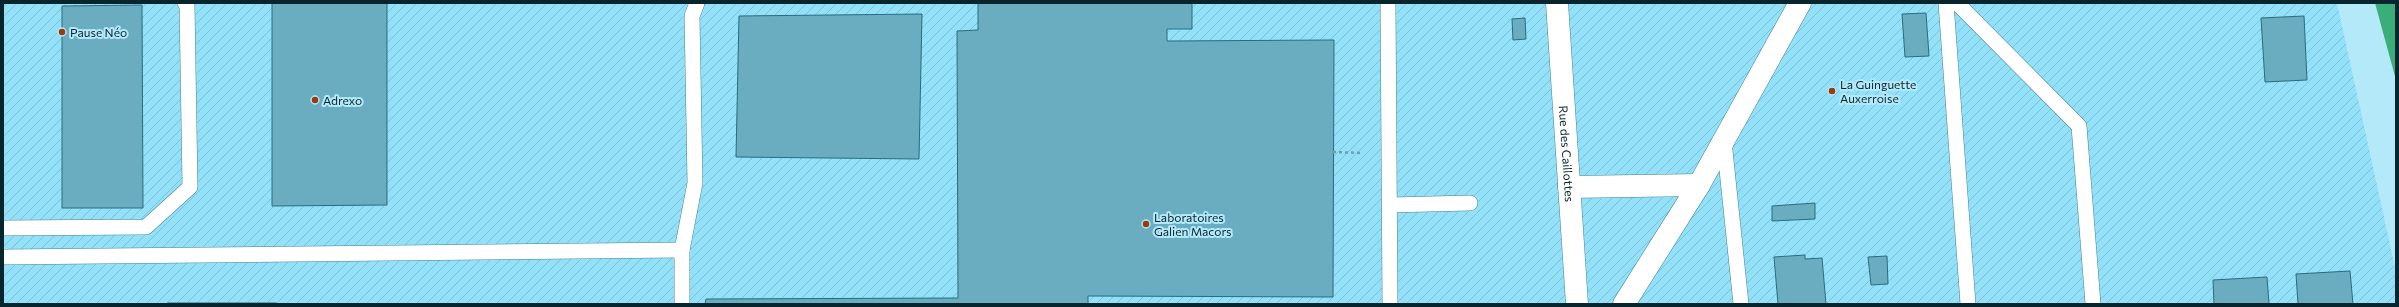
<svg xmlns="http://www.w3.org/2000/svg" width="2399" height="307" font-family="Commissioner,sans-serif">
  <defs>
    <pattern id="industrial-furrows" width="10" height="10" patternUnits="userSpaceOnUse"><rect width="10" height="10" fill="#93e1f9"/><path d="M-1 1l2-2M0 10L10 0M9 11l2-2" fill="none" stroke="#7dc1d6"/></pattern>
  </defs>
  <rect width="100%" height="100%" fill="#b4e9fa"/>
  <polygon fill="url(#industrial-furrows)" points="3,3 2337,3 2396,272 2396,304 3,304"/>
  <polygon fill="#3aae79" points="2375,3 2396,3 2396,80"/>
  <g fill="#6aacc0" stroke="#286c7f">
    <polygon points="272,3 387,3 387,205 272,206"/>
    <polygon points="978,3 1192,3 1192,29 1167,29 1167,41 1334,40 1333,297 1088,296 1088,304 705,304 706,299 958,298 957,31 978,30"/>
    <polygon points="142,5 143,208 62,208 62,6"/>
    <polygon points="1926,13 1929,56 1905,57 1902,14"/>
    <polygon points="922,14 919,159 736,157 739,16"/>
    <polygon points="2304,16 2307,80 2265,82 2261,18"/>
    <polygon points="1525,18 1526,39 1513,40 1512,19"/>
    <polygon points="1815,203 1815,219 1772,221 1772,206"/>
    <polygon points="1805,255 1805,259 1822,258 1826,304 1778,304 1774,257"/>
    <polygon points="1887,256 1888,284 1871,285 1868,257"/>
    <polygon points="2350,271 2353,304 2298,304 2296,274"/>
    <polygon points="2267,277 2269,304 2214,304 2213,280"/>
    <rect x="168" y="303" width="108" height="1"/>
  </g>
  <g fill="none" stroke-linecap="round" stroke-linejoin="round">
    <g stroke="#418396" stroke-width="16">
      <g id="lane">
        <polyline points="1388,3 1390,304"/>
        <polyline points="1946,3 1968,304"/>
        <polyline points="1957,3 2079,126 2093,304"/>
        <polyline points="1724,141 1741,304"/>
        <polyline points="1390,205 1470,203"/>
        <polyline points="3,228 146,227 190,187 187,4 185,3"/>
        <polyline points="3,257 682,250"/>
        <polyline points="682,304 682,250 695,183 692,16 697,3"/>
      </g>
    </g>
    <g stroke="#418396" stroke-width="23">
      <g id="street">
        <path id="s1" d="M1557,3L1577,304"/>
        <polyline points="1569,187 1699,185"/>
        <polyline points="1624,304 1699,185 1800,3"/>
      </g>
    </g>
    <polyline stroke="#719daa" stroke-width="2.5" stroke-dasharray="3 3" stroke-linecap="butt" points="1333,152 1363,153"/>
    <use href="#lane" stroke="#fff" stroke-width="15"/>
    <use href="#street" stroke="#fff" stroke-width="22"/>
  </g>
  <g fill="#9e390e" stroke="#b4e9fa" stroke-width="1.5">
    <circle cx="62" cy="32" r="4"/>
    <circle cx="1832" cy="91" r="4"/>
    <circle cx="315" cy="100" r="4"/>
    <circle cx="1146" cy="224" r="4"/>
  </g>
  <g text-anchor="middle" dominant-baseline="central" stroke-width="4" stroke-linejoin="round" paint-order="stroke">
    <g font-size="12" fill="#08252d" stroke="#b4e9fa" text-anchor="start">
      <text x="70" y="32">Pause Néo</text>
      <text x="1840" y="84">La Guinguette<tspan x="1840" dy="14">Auxerroise</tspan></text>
      <text x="323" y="100">Adrexo</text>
      <text x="1154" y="217">Laboratoires<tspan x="1154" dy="14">Galien Macors</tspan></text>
    </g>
    <g font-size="12" fill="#08252d" stroke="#b4e9fa">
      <text stroke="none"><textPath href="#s1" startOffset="151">Rue des Caillottes</textPath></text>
    </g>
  </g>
  <rect width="2399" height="307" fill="none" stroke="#08252d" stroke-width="8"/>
</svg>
